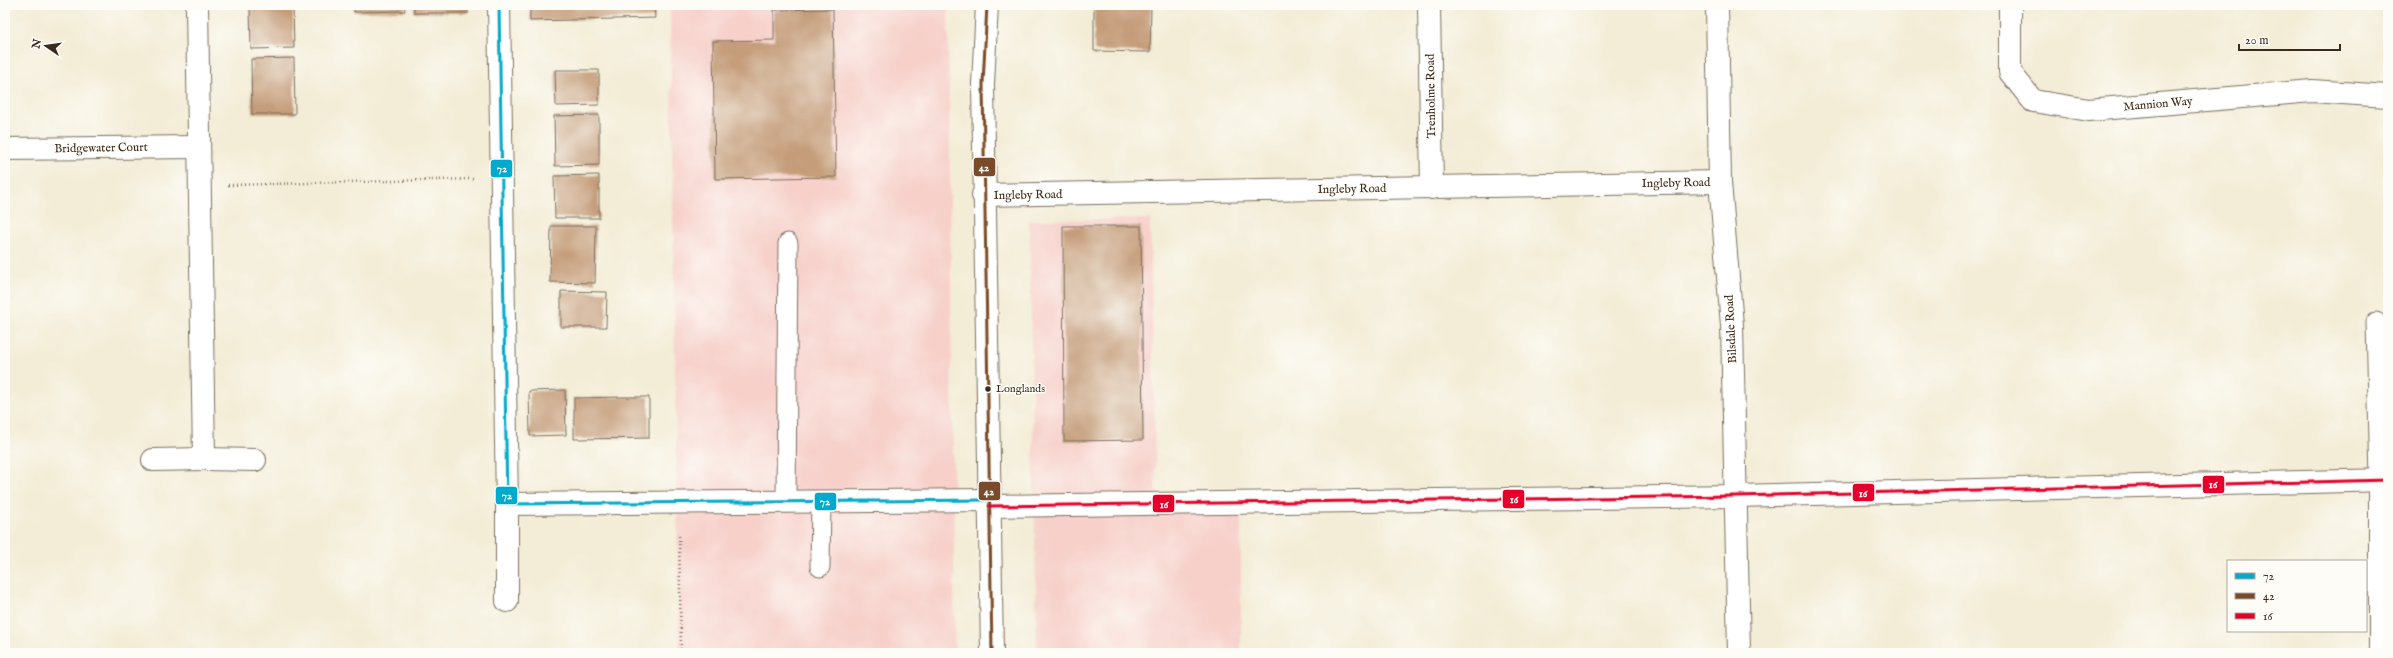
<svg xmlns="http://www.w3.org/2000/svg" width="2393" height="658" font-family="'IM FELL English',serif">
  <rect width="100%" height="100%" fill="#fdfcf7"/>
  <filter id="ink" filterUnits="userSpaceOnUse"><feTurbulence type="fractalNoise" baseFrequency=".025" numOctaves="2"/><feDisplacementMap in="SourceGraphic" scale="8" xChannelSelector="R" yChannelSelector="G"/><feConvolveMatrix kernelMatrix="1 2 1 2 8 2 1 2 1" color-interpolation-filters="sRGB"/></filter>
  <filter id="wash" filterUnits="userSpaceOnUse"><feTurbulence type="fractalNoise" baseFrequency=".012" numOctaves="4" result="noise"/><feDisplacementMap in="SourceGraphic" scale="16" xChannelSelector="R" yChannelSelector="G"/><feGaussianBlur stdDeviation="0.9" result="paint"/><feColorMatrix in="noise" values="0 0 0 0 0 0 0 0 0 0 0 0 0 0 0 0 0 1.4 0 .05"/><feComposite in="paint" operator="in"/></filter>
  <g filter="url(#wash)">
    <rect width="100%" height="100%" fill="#f3ecd6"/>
    <g fill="#f7d0ca">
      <polygon points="670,5 948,5 955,653 679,653"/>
      <polygon points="1150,219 1156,496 1241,497 1241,653 1037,653 1029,220"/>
    </g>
    <g id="blocks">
      <g fill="#c59d7a">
        <polygon points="354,5 404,5 405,11 354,12"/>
        <rect x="414" y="5" width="54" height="8"/>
        <polygon points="530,5 654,5 655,18 530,21"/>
        <polygon points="1094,5 1151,5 1150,52 1094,51"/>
        <polygon points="293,6 294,48 251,49 250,7"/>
        <polygon points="833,9 836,177 715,179 713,41 774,40 774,10"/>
        <polygon points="294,58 295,114 252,114 251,59"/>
        <polygon points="555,70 599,70 599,105 556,106"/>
        <polygon points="599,115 599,165 555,166 554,116"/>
        <polygon points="599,175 599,218 555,218 554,176"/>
        <polygon points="551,226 596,226 595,283 550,282"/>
        <polygon points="1063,226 1141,226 1143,440 1064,441"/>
        <polygon points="561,291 607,292 606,327 561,327"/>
        <polygon points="565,390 566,435 530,436 529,391"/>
        <polygon points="622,397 649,397 649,438 574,439 574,398"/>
      </g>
    </g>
  </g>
  <g filter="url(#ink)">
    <use href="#blocks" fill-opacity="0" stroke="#7b6e5e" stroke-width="1"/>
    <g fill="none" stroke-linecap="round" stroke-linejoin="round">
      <g stroke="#7b6e5e" stroke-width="21">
        <g id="service">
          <polyline points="2376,322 2380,480"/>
          <polyline points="786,501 788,243"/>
          <polyline points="820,567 821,501"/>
        </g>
      </g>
      <g stroke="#7b6e5e" stroke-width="24">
        <g id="minor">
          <polyline points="197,5 204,459 255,460"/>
          <polyline points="499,5 507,504 989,500"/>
          <polyline points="1429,5 1432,188"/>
          <polyline points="1717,5 1720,182 1732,325 1739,653"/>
          <polyline points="2010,5 2010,72 2033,101 2089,110 2312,91 2388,96"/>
          <polyline points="5,149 198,147"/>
          <polyline points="983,195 1720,182"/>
          <polyline points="153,460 204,459"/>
          <polyline points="2380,480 2380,653"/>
          <polyline points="989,506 1736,496 2388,480"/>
          <polyline points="507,601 507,504"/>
        </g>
      </g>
      <g stroke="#7b6e5e" stroke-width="24">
        <polyline id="primary" points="987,5 983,84 992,653"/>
      </g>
      <g stroke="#7b6e5e" stroke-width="2.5" stroke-dasharray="1 3" stroke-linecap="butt">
        <polyline points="228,185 473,179"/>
        <polyline points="679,532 681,653"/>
      </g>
      <use href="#service" stroke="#fff" stroke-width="19"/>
      <use href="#minor" stroke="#fff" stroke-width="22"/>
      <use href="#primary" stroke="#fff" stroke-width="22"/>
      <g stroke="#fdfcf7" stroke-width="6">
        <polyline id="bus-1" points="499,5 507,504 989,500"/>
      </g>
      <g stroke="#fdfcf7" stroke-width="6">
        <polyline id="bus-2" points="987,5 983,84 992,653"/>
      </g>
      <g stroke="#fdfcf7" stroke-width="6">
        <polyline id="bus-3" points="989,506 1736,496 2388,480"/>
      </g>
      <use href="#bus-1" stroke="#00a9ce" stroke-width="3"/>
      <use href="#bus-2" stroke="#7a4b2a" stroke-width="3"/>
      <use href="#bus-3" stroke="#e4002b" stroke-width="3"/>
    </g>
  </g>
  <circle fill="#3b2a1e" stroke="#fdfcf7" stroke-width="1.5" cx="988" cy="389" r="3.5"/>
  <g text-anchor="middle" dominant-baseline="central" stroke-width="3" stroke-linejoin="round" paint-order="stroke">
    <g font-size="11" fill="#3b2a1e" stroke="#fdfcf7" text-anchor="start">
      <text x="996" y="389">Longlands</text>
    </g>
    <g font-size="12" fill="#3b2a1e" stroke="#fdfcf7">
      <text transform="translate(1431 96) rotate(-91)">Trenholme Road</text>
      <text transform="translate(2158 104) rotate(-5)">Mannion Way</text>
      <text transform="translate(101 148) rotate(-1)">Bridgewater Court</text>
      <text transform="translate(1676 183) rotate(-1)">Ingleby Road</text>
      <text transform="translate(1352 189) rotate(-1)">Ingleby Road</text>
      <text transform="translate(1028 195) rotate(-1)">Ingleby Road</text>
      <text transform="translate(1731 329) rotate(-93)">Bilsdale Road</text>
    </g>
  </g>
  <g stroke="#fdfcf7" stroke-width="1.5">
    <rect x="973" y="157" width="23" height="20" rx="4" fill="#7a4b2a"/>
    <rect x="490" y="159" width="23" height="19" rx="4" fill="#00a9ce"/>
    <rect x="2202" y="475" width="23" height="19" rx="4" fill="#e4002b"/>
    <rect x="978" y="481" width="23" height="20" rx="4" fill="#7a4b2a"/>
    <rect x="1852" y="483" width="23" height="19" rx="4" fill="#e4002b"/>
    <rect x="495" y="486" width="23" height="19" rx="4" fill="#00a9ce"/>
    <rect x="1502" y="489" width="23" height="20" rx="4" fill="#e4002b"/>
    <rect x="814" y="492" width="23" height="19" rx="4" fill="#00a9ce"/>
    <rect x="1152" y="494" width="23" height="19" rx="4" fill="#e4002b"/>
  </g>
  <g font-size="11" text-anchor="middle" font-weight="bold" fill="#fff">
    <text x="984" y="171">42</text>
    <text x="502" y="172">72</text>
    <text x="2213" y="488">16</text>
    <text x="989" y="495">42</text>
    <text x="1863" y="497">16</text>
    <text x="507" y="499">72</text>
    <text x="1514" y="503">16</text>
    <text x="825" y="505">72</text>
    <text x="1164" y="508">16</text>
  </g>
  <rect width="2393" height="658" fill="none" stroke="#fdfcf7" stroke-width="20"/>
  <rect x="2227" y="560" width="140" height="72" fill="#fdfcf7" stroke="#afa8a0"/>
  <rect x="2235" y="573" width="20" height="6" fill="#00a9ce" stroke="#afa8a0"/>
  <text x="2263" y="580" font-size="12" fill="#3b2a1e">72</text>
  <rect x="2235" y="593" width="20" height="6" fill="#7a4b2a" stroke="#afa8a0"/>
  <text x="2263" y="600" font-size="12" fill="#3b2a1e">42</text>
  <rect x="2235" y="613" width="20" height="6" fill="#e4002b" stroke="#afa8a0"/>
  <text x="2263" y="620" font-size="12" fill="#3b2a1e">16</text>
  <g transform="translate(46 46) rotate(283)" stroke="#fdfcf7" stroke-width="3" paint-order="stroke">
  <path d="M0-3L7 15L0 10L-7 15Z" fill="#3b2a1e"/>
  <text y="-6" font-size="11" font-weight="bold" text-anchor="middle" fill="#3b2a1e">N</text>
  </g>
  <path d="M2239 44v6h101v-6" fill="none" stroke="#3b2a1e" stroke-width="2"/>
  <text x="2245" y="44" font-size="12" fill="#3b2a1e" stroke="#fdfcf7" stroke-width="3" paint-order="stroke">20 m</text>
</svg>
